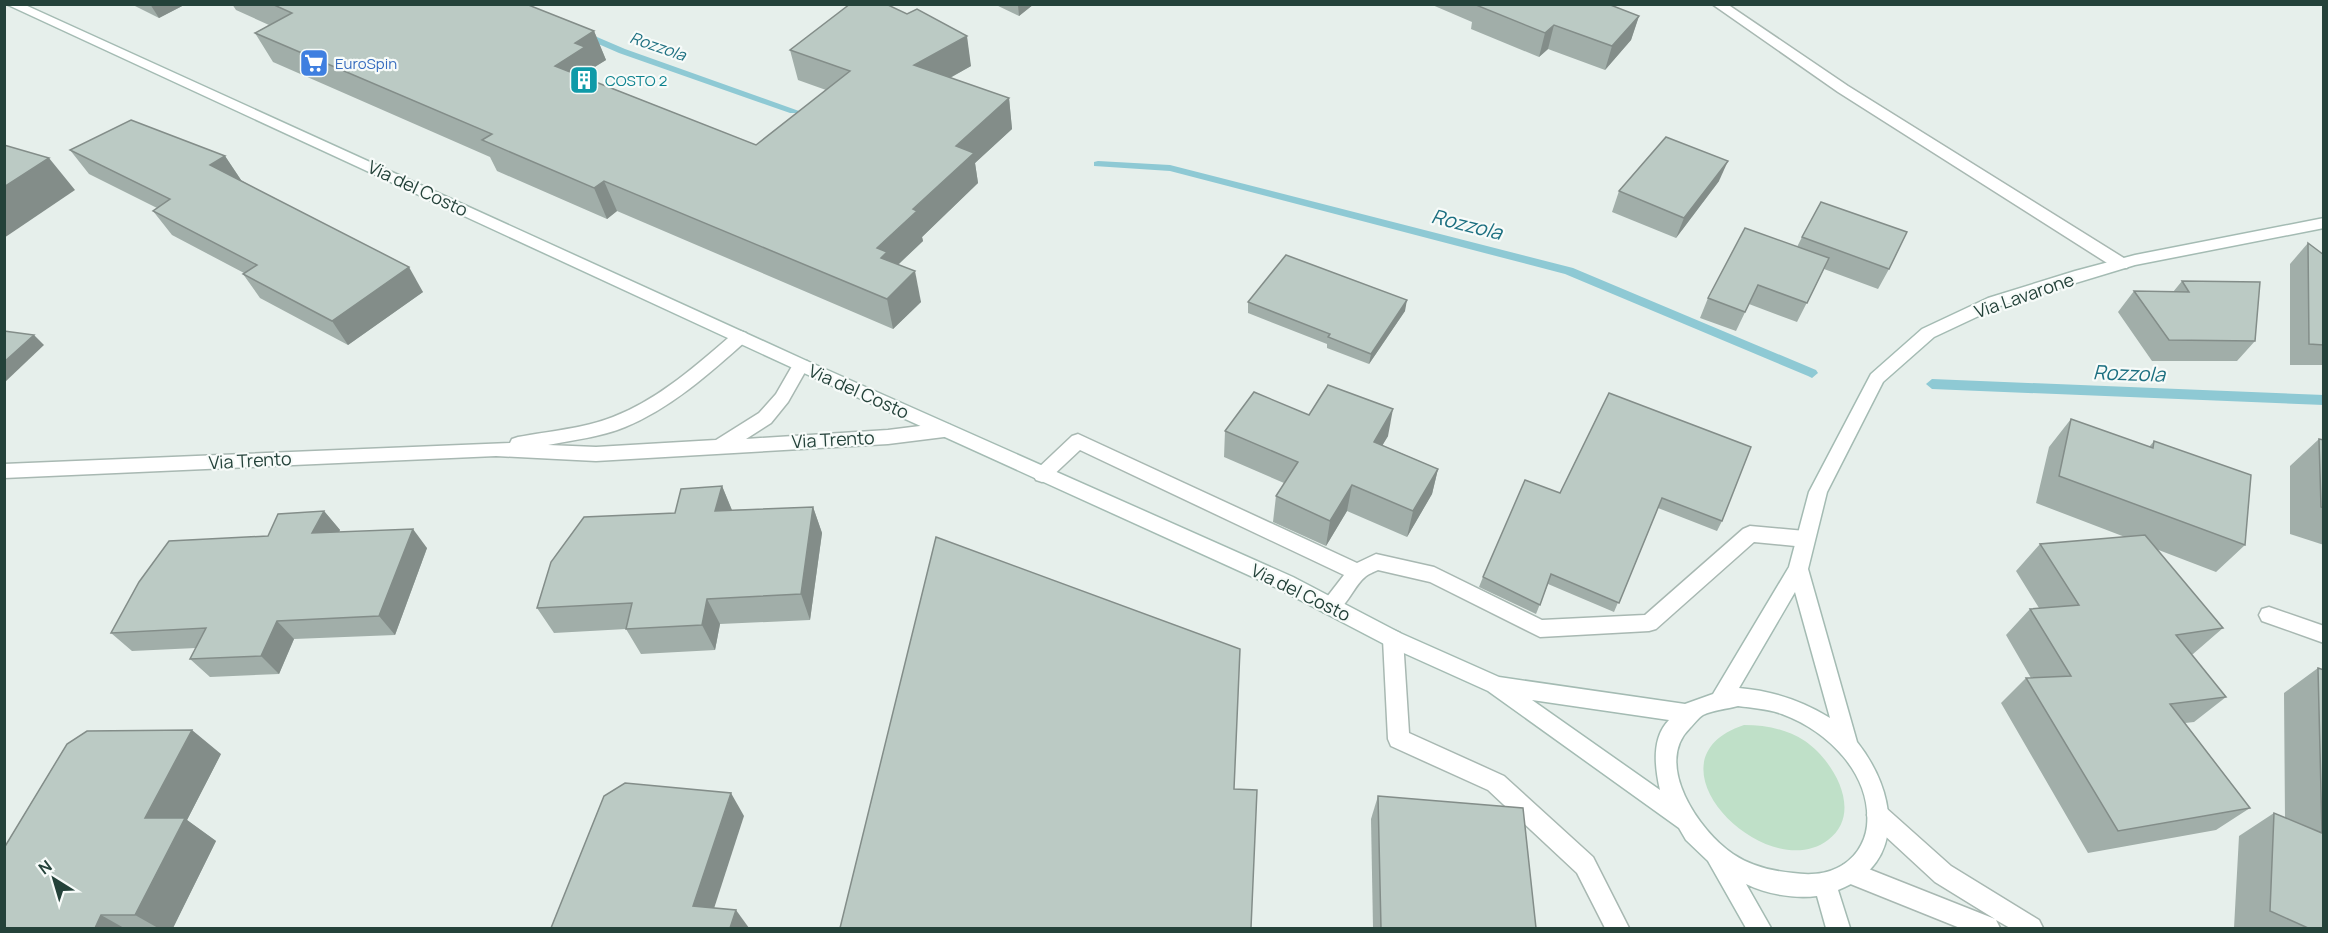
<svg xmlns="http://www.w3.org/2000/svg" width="2328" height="933" font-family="Manrope,sans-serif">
  <rect width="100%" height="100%" fill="#e6efeb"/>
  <path fill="#bfe0c8" d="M1744,725C1766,725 1786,729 1805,741C1834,761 1864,813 1828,840C1766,887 1638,760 1744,725Z"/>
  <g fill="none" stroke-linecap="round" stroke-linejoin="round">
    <g fill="#8ec9d4" fill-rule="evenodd">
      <polygon points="583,31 625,49 799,111 798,113 790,113 619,53 580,36 578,34"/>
      <polygon points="1098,161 1170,165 1573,268 1816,370 1818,373 1812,378 1808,376 1565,274 1170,171 1094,166 1094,162"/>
      <polygon points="1932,379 2324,395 2324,405 1932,389 1926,384"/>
    </g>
    <g stroke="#a8b8b2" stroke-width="3">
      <g id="service">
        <path d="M1078,434L1357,563L1376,554L1434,567L1542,620L1645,615L1743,529L1750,526L1805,531L1812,534L1814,539L1812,544L1805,547L1754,542L1656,629L1649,631L1540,637L1430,582L1378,570C1374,572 1368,574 1365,577C1351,588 1344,619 1323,612L1320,606L1344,575L1080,450L1048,480L1042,482L1036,480L1033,475L1036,470L1072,436Z"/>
        <polygon points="1393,630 1400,633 1403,639 1409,733 1504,776 1593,857 1629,928 1605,928 1577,873 1488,790 1391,746 1388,739 1383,639 1386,633"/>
      </g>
    </g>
    <g stroke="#a8b8b2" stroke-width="3">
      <g id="minor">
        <polygon points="1712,4 1727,4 1848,86 2127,260 2129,264 2127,268 2115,268 1838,92"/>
        <polygon points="2269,607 2324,626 2324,643 2262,621 2259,615 2262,609"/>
        <polygon points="1878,805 1886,808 1951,866 2039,920 2043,928 2010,928 1996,920 2000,928 1960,928 1843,881 1840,873 1843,865 1851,862 1995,919 1935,882 1870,822 1867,815 1870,808"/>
      </g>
    </g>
    <g stroke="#a8b8b2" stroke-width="3">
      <path id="tertiary" d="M740,331L746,333L748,337L746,341C710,373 670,409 625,427C601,437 573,440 548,445L596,447L716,440L759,413L776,394L795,361H807L809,365L788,402L771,423L746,439L888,430L944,423L950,425L953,430L950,435L944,437L888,444L596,461L496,456L4,478V464L510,443L512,439L518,437C549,431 583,429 613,417C658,400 698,364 734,333Z"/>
    </g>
    <g stroke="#a4bbb3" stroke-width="3">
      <path id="secondary" d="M6,4H23L807,361L1293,577L1400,633L1499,677L1685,704L1713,694L1789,567L1809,492L1871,374L1922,329L1988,298L2075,271L2135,255L2324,218V228L2135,265L2000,306L1934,337L1883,382L1827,492L1808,569L1857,742C1896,791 1908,863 1838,890L1850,928H1826L1817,896C1794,899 1766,894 1746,884L1771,928H1746L1708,861L1686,840L1679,828L1488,691L1386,645L1279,589L795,369ZM1795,592L1830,718C1801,700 1772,691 1739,688ZM1532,700L1669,720C1651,738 1655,768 1660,790ZM1738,706C1753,708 1768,709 1782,714C1828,731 1872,774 1867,826C1865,844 1854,860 1837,868C1823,875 1807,875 1793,873C1771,871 1751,866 1733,854C1699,831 1653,764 1690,728C1694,724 1698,718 1703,715C1713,710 1727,709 1738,706Z"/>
    </g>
    <use href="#service" fill="#fff" fill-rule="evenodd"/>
    <use href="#minor" fill="#fff" fill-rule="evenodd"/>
    <use href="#tertiary" fill="#fff" fill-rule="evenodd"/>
    <use href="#secondary" fill="#fff" fill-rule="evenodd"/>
  </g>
  <g fill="#a1aea9">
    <polygon points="131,4 186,4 159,18"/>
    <polygon points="232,4 526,4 594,31 606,60 593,68 597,77 591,80 756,145 826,90 798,80 790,50 971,66 950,78 1009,98 1012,129 975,163 978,183 922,237 923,241 898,265 921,302 893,329 617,211 607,219 497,171 490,157 273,62 255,33 269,25 236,10"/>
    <polygon points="994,4 1034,4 1019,16"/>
    <polygon points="1430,4 1608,4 1639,16 1631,40 1605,70 1548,49 1539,57 1471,29 1472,22"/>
    <polygon points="70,150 225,156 241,180 423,292 348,345 260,298 243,274 244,273 172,235 153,211 157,208 89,174"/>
    <polygon points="1719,181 1676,238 1612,212 1619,191"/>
    <polygon points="1802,237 1889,269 1878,289 1824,269 1797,322 1749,304 1736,331 1700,318 1708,298 1797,247"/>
    <polygon points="2308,243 2324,255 2324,365 2290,365 2290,264"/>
    <polygon points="2182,281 2255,341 2237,361 2152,361 2118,312 2134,291 2173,292"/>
    <polygon points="1248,302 1405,311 1369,364 1327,348 1327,344 1248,313"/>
    <polygon points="1609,393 1722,521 1717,531 1658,508 1614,612 1548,584 1536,614 1479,587 1483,577 1560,493"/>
    <polygon points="1309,415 1388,436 1382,445 1438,469 1432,494 1407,537 1347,511 1326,546 1273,522 1276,496 1284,483 1224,457 1225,431"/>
    <polygon points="2071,419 2149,447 2154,441 2245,545 2216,572 2156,549 2223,628 2193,654 2191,654 2226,697 2194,722 2185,723 2250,808 2216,830 2088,853 2001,703 2026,678 2031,678 2006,635 2030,609 2039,608 2016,571 2040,544 2125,537 2036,503 2049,447"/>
    <polygon points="2319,439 2324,440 2324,545 2290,534 2290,466"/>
    <polygon points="722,486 732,510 813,507 822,533 810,620 720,624 715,650 641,654 626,629 554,633 537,608 675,513"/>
    <polygon points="324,511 340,530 339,532 427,548 395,635 294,639 279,674 210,677 190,659 196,648 132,651 111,633 268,536"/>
    <polygon points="2318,668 2324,670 2324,928 2234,928 2239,836 2274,813 2285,818 2284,693"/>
    <polygon points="221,754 187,820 216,841 173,928 4,928"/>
    <polygon points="1378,796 1536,928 1373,928 1371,819"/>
  </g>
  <g fill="#838d89">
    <polygon points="150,4 186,4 159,18"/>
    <polygon points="1019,4 1034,4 1019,16 1018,5"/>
    <polygon points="1639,16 1631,40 1605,70 1612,46"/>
    <polygon points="1554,25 1548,49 1539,57 1545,33"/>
    <polygon points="594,31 606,60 593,68 597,77 567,96 555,66 575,43"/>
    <polygon points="967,36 971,66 919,95 914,65"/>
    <polygon points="1009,98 1012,129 975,163 978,183 922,237 923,241 891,271 888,288 877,248 913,209 956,146"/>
    <polygon points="225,156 241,180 227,189 210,165"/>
    <polygon points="49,158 75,190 4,238 4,187"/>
    <polygon points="1728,161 1719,181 1676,238 1684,218"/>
    <polygon points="604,181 617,211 607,219 594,188"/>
    <polygon points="409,267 423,292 348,345 332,321"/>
    <polygon points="915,271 921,302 893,329 887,299"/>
    <polygon points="1407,300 1405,311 1369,364 1371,354"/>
    <polygon points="34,335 44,345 4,383 4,362"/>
    <polygon points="1393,409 1388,436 1369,468 1374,442"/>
    <polygon points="1438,469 1432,494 1407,537 1413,511"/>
    <polygon points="1352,485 1347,511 1326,546 1330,521"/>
    <polygon points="722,486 733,513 715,511"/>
    <polygon points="813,507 822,533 810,620 801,594"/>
    <polygon points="324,511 340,530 328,552 312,533"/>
    <polygon points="413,529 427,548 395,635 379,616"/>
    <polygon points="707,599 720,624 715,650 702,625"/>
    <polygon points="277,621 294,639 279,674 261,656"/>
    <polygon points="192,730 221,754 187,820 216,841 173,928 158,928 135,915 145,818"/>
    <polygon points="731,793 744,816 708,927 693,906"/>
    <polygon points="736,910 749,928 730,928"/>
    <polygon points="101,915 124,928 95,928"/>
  </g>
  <g fill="#bbcac4" stroke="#838d89" stroke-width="1.5">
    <polygon points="272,4 526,4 594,31 575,43 585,47 555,66 756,145 850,71 790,50 850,4 886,4 907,14 917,9 967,36 914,65 1009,98 956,146 974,153 913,209 917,211 877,248 887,252 881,258 915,271 887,299 604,181 594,188 482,140 492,134 255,33 292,13"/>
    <polygon points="1477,4 1608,4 1639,16 1612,46 1554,25 1545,33 1476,5"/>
    <polygon points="131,120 225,156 210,165 409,267 332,321 243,274 257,265 153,211 170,199 70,150"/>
    <polygon points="1666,137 1728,161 1684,218 1619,191"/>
    <polygon points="4,145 49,158 4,187"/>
    <polygon points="1821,202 1907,232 1889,269 1802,237"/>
    <polygon points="1745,228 1829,258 1807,303 1758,285 1745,312 1708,298"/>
    <polygon points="2308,243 2324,255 2324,345 2309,344"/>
    <polygon points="1286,255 1407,300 1371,354 1328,337 1330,334 1248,302"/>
    <polygon points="2182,281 2260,282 2255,341 2169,340 2134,291 2189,292"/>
    <polygon points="4,331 34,335 4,362"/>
    <polygon points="1328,385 1393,409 1374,442 1438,469 1413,511 1352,485 1330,521 1276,496 1298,462 1225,431 1254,392 1309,415"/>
    <polygon points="1609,393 1751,447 1722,521 1662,498 1619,603 1551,574 1540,605 1483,577 1525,480 1560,493"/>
    <polygon points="2071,419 2153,448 2154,441 2251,475 2245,545 2059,476"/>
    <polygon points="2319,439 2324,440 2324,508 2321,507"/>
    <polygon points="722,486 715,511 813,507 801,594 707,599 702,625 626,629 632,603 537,608 551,562 584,517 675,513 681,489"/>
    <polygon points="324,511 312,533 413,529 379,616 277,621 261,656 190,659 206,628 111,633 139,582 169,541 268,536 278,514"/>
    <polygon points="2145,535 2223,628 2176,635 2226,697 2170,704 2250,808 2118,831 2026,678 2071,676 2030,609 2079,605 2040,544"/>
    <polygon points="936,537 1240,649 1234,789 1257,790 1251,928 840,928"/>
    <polygon points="2318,668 2324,670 2324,928 2308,928 2270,911 2274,813 2322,833"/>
    <polygon points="192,730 145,818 185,818 135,915 101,915 95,928 4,928 4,848 67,744 87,731"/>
    <polygon points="625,783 731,793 693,906 736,910 730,928 551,928 604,796"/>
    <polygon points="1378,796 1523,808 1536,928 1381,928"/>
  </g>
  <defs>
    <g id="supermarket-square" transform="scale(1.5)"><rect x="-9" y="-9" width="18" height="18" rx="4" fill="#3f7fe0" stroke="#f7fbf9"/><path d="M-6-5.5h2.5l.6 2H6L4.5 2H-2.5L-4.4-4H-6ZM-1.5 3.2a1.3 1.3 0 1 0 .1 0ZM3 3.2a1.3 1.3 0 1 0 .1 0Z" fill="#fff"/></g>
    <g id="building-square" transform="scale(1.5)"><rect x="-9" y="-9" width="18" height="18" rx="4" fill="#0f9aa8" stroke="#f7fbf9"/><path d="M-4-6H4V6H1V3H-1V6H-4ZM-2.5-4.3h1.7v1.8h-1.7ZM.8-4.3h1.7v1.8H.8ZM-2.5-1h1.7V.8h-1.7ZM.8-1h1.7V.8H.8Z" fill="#fff"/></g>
  </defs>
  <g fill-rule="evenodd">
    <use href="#supermarket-square" x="314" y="63"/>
    <use href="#building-square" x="584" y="80"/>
  </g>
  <g text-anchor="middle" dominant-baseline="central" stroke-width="4.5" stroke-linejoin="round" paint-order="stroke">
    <g font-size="15" fill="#366cbe" stroke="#f7fbf9" text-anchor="start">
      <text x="335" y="63">EuroSpin</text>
    </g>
    <g font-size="15" fill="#0d838f" stroke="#f7fbf9" text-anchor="start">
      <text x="605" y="80">COSTO 2</text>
    </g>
    <g font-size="16" font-style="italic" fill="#1c6f80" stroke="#f7fbf9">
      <text transform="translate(658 46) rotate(19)">Rozzola</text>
    </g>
    <g font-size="18" fill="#24423a" stroke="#f7fbf9">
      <text transform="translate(418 188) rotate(25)">Via del Costo</text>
      <text transform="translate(2024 295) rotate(-19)">Via Lavarone</text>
      <text transform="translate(859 391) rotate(24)">Via del Costo</text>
      <text transform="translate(833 439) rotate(-3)">Via Trento</text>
      <text transform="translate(250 460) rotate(-3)">Via Trento</text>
      <text transform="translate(1301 592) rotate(26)">Via del Costo</text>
    </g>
    <g font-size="20" font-style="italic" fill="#1c6f80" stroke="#f7fbf9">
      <text transform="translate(1467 224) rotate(14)">Rozzola</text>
      <text transform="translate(2129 373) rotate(2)">Rozzola</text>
    </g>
  </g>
  <rect width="2328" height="933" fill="none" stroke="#24423a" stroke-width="12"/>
  <g transform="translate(54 879) rotate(323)" stroke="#f7fbf9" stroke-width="4.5" paint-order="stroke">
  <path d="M0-4.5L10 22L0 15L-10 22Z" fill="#24423a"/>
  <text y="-9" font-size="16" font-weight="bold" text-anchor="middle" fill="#24423a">N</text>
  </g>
</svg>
